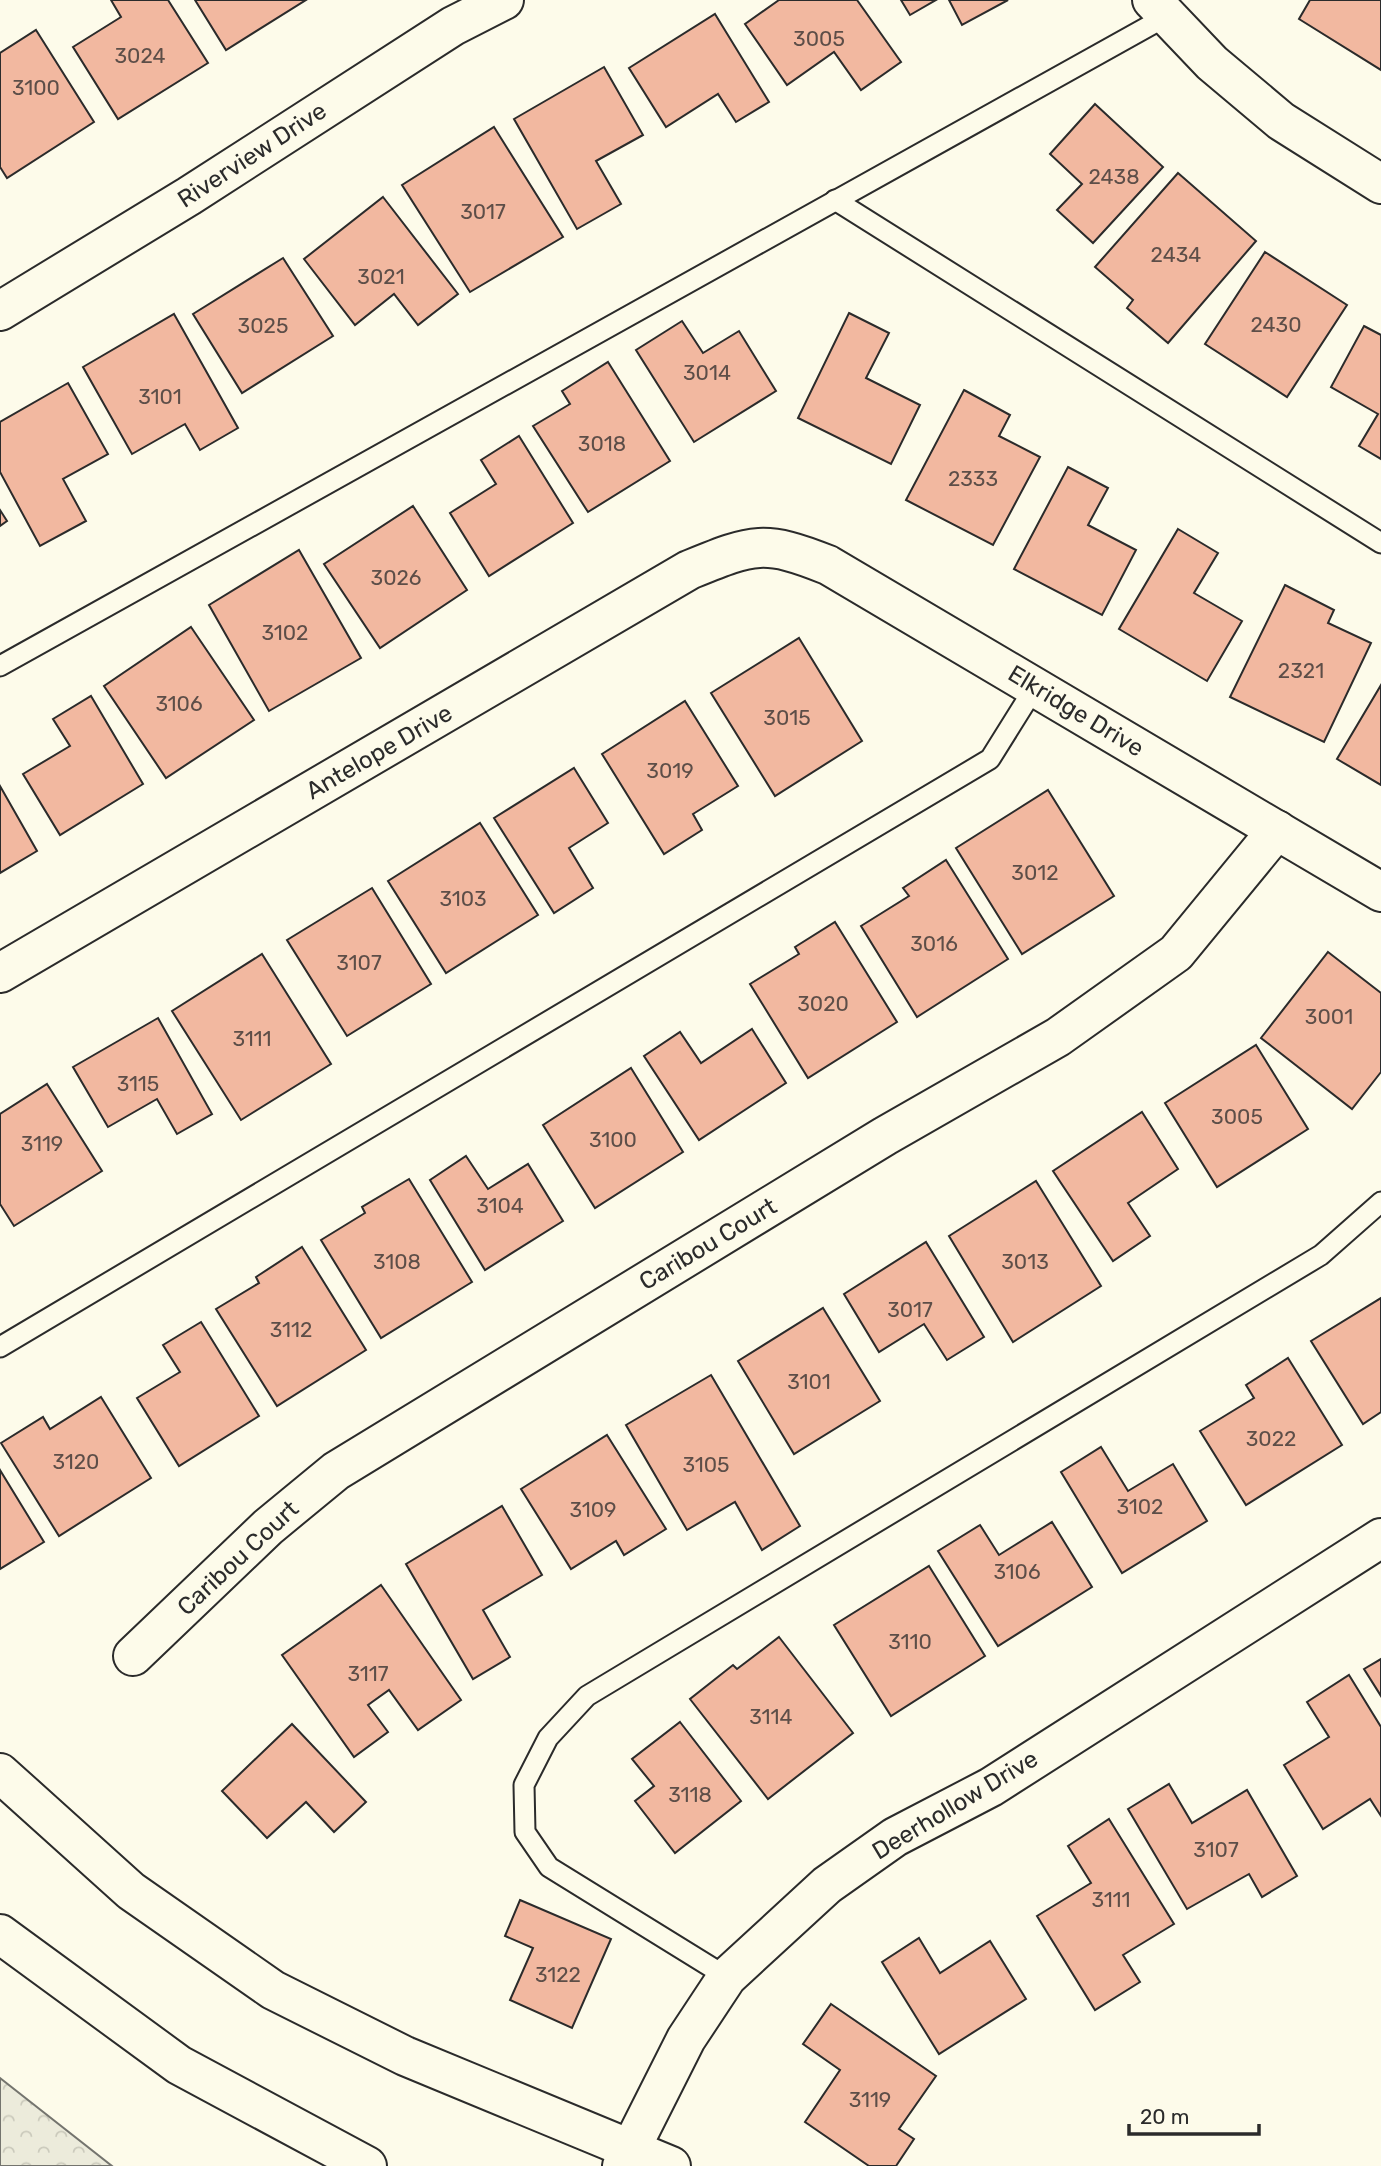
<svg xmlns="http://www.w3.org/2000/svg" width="1381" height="2166" font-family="Rubik,sans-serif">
  <defs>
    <pattern id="forest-crowns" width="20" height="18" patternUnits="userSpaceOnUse" patternTransform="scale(1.75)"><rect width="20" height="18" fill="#ecebdb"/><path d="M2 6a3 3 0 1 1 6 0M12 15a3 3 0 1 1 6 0" fill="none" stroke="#cbcabc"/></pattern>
  </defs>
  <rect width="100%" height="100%" fill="#fdfbea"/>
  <polygon fill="url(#forest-crowns)" stroke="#74746e" stroke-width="2" points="0,2078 112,2166 0,2166"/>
  <g fill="#f2b8a0" stroke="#2b2b2b" stroke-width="2">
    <polygon points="111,0 168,0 208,63 118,119 73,47 121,17"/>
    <polygon points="195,0 306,0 226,50"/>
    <polygon points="779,0 857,0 901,62 861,90 834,52 787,85 745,24"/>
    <polygon points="901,0 936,0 910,15"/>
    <polygon points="949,0 1008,0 962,25"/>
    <polygon points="1310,0 1381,0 1381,70 1299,19"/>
    <polygon points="715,14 769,102 736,122 718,94 666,127 629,68"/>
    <polygon points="36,30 94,122 7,178 0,167 0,53"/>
    <polygon points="604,67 643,135 596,161 621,204 577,229 514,119"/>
    <polygon points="1095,104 1163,167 1093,243 1057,210 1082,184 1050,154"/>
    <polygon points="494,127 563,237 470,292 402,185"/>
    <polygon points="1178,173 1256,241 1168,343 1127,308 1133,300 1095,267"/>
    <polygon points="383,197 458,294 418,325 394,294 355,325 304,259"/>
    <polygon points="1265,252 1347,305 1287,397 1205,344"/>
    <polygon points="283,258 333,336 242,393 193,314"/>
    <polygon points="849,313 889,333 866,378 920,405 891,464 798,418"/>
    <polygon points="174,314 238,428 200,450 185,424 132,454 83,367"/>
    <polygon points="682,321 703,353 739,331 776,391 694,442 636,350"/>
    <polygon points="1364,326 1381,335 1381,459 1359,446 1378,414 1331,387"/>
    <polygon points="608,362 670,461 588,512 533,426 570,404 562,391"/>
    <polygon points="68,383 108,454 63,479 86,521 40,546 0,472 0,422"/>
    <polygon points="964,390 1010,415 999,436 1040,457 993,545 906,500"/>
    <polygon points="519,436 573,523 489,576 450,513 496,484 481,460"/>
    <polygon points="1068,467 1108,488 1088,525 1136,550 1102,615 1014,569"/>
    <polygon points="413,506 467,590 380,648 324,564"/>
    <polygon points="0,510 7,521 0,526"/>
    <polygon points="1178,529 1218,553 1194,593 1242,621 1207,681 1119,629"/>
    <polygon points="299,550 361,658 269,711 209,605"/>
    <polygon points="1285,585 1334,610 1328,623 1371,643 1324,742 1230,697"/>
    <polygon points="191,627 254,720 166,778 104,686"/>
    <polygon points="799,638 862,741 775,796 711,693"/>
    <polygon points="1381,685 1381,785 1337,759"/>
    <polygon points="91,696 143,784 60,835 23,774 70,746 53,719"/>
    <polygon points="685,701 738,786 693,814 702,830 664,854 602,754"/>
    <polygon points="574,768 608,823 569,848 593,888 554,913 494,818"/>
    <polygon points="0,786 37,851 0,873"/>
    <polygon points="1048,790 1114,896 1022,954 956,848"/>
    <polygon points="480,823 538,915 446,973 388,881"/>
    <polygon points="946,860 1008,959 917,1017 861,926 909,896 903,888"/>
    <polygon points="372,888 431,984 347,1036 287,940"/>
    <polygon points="835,922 897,1022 808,1078 750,984 799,954 795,947"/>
    <polygon points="1328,952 1381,993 1381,1072 1352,1109 1261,1038"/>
    <polygon points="262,954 331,1064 241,1120 172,1011"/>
    <polygon points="158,1018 212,1114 177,1134 157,1099 108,1127 73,1067"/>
    <polygon points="752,1029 786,1083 699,1140 644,1056 680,1032 701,1063"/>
    <polygon points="1256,1045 1308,1129 1217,1187 1165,1103"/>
    <polygon points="631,1068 683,1152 595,1208 543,1125"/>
    <polygon points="47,1084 102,1171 14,1226 0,1204 0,1114"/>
    <polygon points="1142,1112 1178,1169 1128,1203 1150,1236 1113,1261 1053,1171"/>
    <polygon points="466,1156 488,1189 528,1164 563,1221 485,1270 430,1180"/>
    <polygon points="409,1179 472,1282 381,1338 321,1240 365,1213 362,1207"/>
    <polygon points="1036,1181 1101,1286 1013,1342 949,1236"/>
    <polygon points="926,1242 984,1337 947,1360 924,1324 879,1352 844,1294"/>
    <polygon points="302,1247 366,1350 277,1406 216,1309 259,1283 256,1277"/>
    <polygon points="1381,1298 1381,1412 1363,1424 1311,1341"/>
    <polygon points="823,1308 880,1401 794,1454 738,1361"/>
    <polygon points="201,1322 259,1416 179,1466 137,1398 180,1372 163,1345"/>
    <polygon points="1288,1358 1342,1445 1246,1505 1200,1431 1254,1398 1246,1385"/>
    <polygon points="711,1375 800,1526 762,1550 735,1502 687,1530 626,1425"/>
    <polygon points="101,1397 151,1478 59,1536 1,1443 43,1417 50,1429"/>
    <polygon points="607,1435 666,1529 624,1555 616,1541 571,1569 521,1489"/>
    <polygon points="1101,1447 1128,1491 1173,1464 1207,1521 1122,1573 1061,1472"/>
    <polygon points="0,1470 44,1542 0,1569"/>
    <polygon points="502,1506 542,1575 483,1610 510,1657 473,1679 406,1564"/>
    <polygon points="1052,1522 1092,1587 998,1646 938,1551 980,1525 999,1555"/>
    <polygon points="929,1566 985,1656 891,1716 834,1625"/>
    <polygon points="381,1585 461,1700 418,1730 389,1690 368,1705 388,1732 354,1757 282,1655"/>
    <polygon points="779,1637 853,1733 768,1799 690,1699 733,1665 737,1669"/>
    <polygon points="1381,1659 1381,1696 1364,1669"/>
    <polygon points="1349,1675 1381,1727 1381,1816 1370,1799 1323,1829 1284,1765 1329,1737 1307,1702"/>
    <polygon points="680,1722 741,1801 675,1853 635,1801 654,1786 632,1759"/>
    <polygon points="292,1724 366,1802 334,1832 306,1802 267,1838 222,1791"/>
    <polygon points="1169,1784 1192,1823 1247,1790 1297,1876 1262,1897 1249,1874 1187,1909 1128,1809"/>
    <polygon points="1109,1819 1174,1924 1123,1955 1140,1982 1095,2010 1037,1916 1091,1883 1068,1846"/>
    <polygon points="520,1900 611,1939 572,2028 510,2000 533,1948 505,1936"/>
    <polygon points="919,1938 940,1973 990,1941 1026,1999 939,2054 882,1962"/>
    <polygon points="831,2004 936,2076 899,2129 914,2139 896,2166 869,2166 805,2122 840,2070 803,2044"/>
  </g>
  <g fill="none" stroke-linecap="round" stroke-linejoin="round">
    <g stroke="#2b2b2b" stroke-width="23">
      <g id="lane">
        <polyline points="835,200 1381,543"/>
        <polyline points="0,666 1167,16"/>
        <polyline points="0,1347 990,759 1035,687"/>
        <polyline points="727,1977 549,1867 525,1832 524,1785 548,1738 587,1696 1321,1255 1381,1202"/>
      </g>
    </g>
    <g stroke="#2b2b2b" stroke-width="42">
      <g id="street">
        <polyline points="1152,0 1212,63 1281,121 1381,184"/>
        <polyline points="0,311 189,196 453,26 504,0"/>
        <path d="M0,973L689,570C753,544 763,539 828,565L1381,892"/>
        <polyline points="133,1656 268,1527 336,1471 885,1136 1058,1037 1176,953 1277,830"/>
        <polyline points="622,2166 686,2039 727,1977 827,1885 895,1837 991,1787 1381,1538"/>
      </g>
    </g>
    <g stroke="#2b2b2b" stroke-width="42">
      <g id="secondary">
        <polyline points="0,1773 131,1891 273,1990 405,2056 671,2166"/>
        <polyline points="0,1934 179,2065 367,2166"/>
      </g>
    </g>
    <use href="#lane" stroke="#fdfbea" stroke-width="19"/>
    <use href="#street" stroke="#fdfbea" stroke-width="38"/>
    <use href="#secondary" stroke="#fdfbea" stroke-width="38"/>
  </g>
  <g text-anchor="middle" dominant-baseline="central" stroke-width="5" stroke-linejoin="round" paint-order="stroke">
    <g font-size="21" fill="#5d4e48">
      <text x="819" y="38">3005</text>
      <text x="140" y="55">3024</text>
      <text x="36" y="87">3100</text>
      <text x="1114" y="176">2438</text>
      <text x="483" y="211">3017</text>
      <text x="1176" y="254">2434</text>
      <text x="381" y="276">3021</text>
      <text x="1276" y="324">2430</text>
      <text x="263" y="325">3025</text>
      <text x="707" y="372">3014</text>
      <text x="160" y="396">3101</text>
      <text x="602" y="443">3018</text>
      <text x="973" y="478">2333</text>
      <text x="396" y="577">3026</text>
      <text x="285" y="632">3102</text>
      <text x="1301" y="670">2321</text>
      <text x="179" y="703">3106</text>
      <text x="787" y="717">3015</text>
      <text x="670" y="770">3019</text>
      <text x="1035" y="872">3012</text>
      <text x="463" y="898">3103</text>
      <text x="934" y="943">3016</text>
      <text x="359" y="962">3107</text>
      <text x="823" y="1003">3020</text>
      <text x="1329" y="1016">3001</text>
      <text x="252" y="1038">3111</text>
      <text x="138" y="1083">3115</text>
      <text x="1237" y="1116">3005</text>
      <text x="613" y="1139">3100</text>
      <text x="42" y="1143">3119</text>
      <text x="500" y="1205">3104</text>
      <text x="397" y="1261">3108</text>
      <text x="1025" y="1261">3013</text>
      <text x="910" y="1309">3017</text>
      <text x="291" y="1329">3112</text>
      <text x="809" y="1381">3101</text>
      <text x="1271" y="1438">3022</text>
      <text x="76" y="1461">3120</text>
      <text x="706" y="1464">3105</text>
      <text x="1140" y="1506">3102</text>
      <text x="593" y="1509">3109</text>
      <text x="1017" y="1571">3106</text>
      <text x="910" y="1641">3110</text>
      <text x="368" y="1673">3117</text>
      <text x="771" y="1716">3114</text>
      <text x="690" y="1794">3118</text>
      <text x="1216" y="1849">3107</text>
      <text x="1111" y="1899">3111</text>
      <text x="558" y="1974">3122</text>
      <text x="870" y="2099">3119</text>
    </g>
    <g font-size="24" fill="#2b2b2b" stroke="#fdfbea">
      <text transform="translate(252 155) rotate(-33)">Riverview Drive</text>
      <text transform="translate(1076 711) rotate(31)">Elkridge Drive</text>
      <text transform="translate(379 752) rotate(-30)">Antelope Drive</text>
      <text transform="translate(708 1244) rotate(-31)">Caribou Court</text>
      <text transform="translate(238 1558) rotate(-43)">Caribou Court</text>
      <text transform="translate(955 1805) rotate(-31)">Deerhollow Drive</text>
    </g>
  </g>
  <path d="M1129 2124v10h130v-10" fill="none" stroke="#2b2b2b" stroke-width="3.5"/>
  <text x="1140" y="2124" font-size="21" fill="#2b2b2b" stroke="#fdfbea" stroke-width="5" paint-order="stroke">20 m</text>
</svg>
